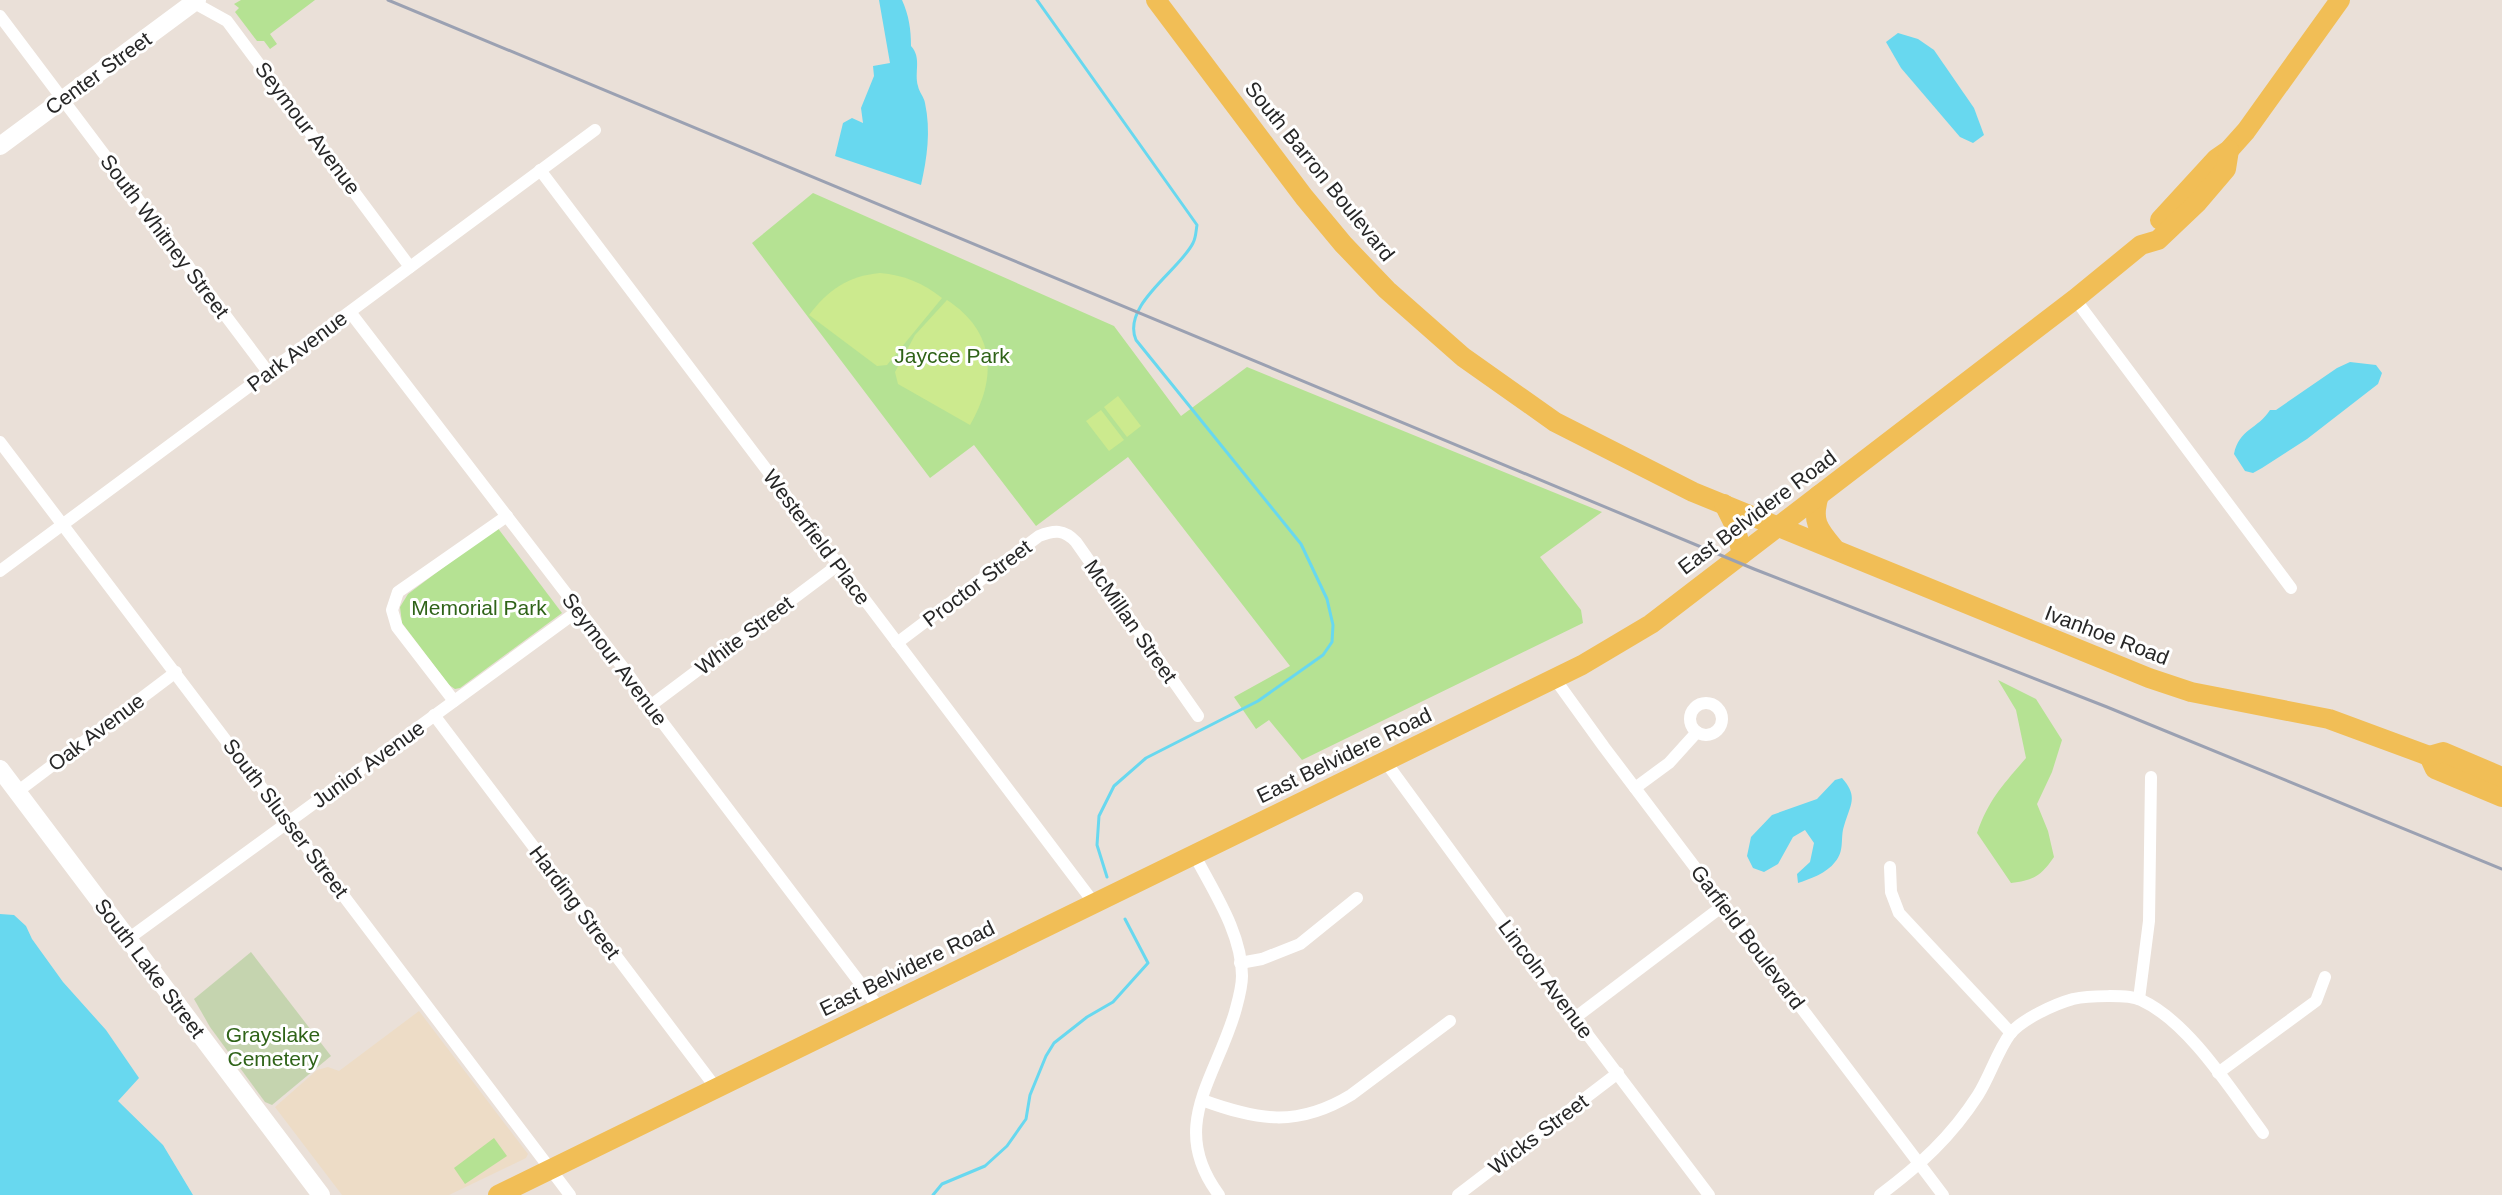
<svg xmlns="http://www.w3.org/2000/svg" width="2502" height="1195" font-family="Arial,sans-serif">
  <rect width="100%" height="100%" fill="#eae0d8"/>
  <polygon fill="#eddcc6" points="419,1011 528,1154 526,1158 449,1195 342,1195 275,1107 317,1070 328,1067 339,1071"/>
  <g fill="#b5e293">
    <polygon points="241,0 315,0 270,34 277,44 270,49 264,41 257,41 235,12 239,8 234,4"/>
    <polygon points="813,193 1114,326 1181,416 1247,367 1602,512 1540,557 1581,610 1583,623 1302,760 1269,720 1256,729 1234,697 1290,666 1128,457 1036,526 974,445 930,478 752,243"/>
    <polygon points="497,527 562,613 460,688 455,689 449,685 402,623 400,607 408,594"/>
    <path d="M1998,680L2036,699L2062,740L2052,772L2037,804L2048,831L2054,857C2041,876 2034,880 2011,883L1977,833C1989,799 2003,785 2026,758L2016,710Z"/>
    <polygon points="494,1138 507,1156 465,1184 454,1168"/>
  </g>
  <polygon fill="#c5d4af" points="251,952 331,1056 272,1105 265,1102 210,1027 194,999"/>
  <g fill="#ccea8e">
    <path d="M880,273C904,275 923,283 942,298L887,365L877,366L809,315C828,290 848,276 880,273Z"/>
    <path d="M947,300C996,332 997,378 970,425L898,384L895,372L915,335Z"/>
    <polygon points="1118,396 1141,426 1127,437 1104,407"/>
    <polygon points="1101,410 1124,440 1109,451 1086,421"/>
  </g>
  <g fill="#68d8ef">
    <path d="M879,0H902C909,16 911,29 911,46C922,58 914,72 918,86C919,92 924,97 925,103C931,131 927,158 921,185L835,156L843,123L852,118L863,123L861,108L874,76L873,66L890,63Z"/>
    <polygon points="1898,33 1918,39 1934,50 1974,108 1984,135 1973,143 1960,137 1901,68 1886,42"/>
    <path d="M2350,362L2376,365L2382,373L2378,384L2307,439L2262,468L2253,473L2245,471L2234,454C2239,429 2258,429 2270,410H2276L2337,368Z"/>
    <path d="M1842,778C1859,797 1850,805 1844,826C1840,838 1845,851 1835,862C1827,873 1810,879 1798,883L1797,874L1810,862L1814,843L1805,830L1793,837L1778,864L1764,872L1753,868L1747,856L1751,837L1772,815L1817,799L1835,780Z"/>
    <polygon points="0,914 14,915 26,926 32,939 63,982 106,1030 139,1078 118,1101 163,1145 193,1195 0,1195"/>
  </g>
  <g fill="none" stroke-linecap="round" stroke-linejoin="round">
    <g stroke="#68d8ef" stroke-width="3">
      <path d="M1037,0L1197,225C1196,230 1196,238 1193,243C1180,270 1121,305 1136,340L1301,544L1327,599L1333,625L1332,642L1323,655L1258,701L1146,758L1114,786L1099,816L1097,845L1107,877"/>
      <polyline points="933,1195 942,1184 985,1166 1007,1146 1026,1119 1030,1095 1046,1056 1054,1043 1087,1017 1113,1002 1148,963 1125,919"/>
    </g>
    <g stroke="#fff" stroke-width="12">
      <polyline points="189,0 227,21 410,267"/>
      <polyline points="0,16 268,372"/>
      <polyline points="540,170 1094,903"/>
      <polyline points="2075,299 2291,588"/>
      <polyline points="350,312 628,674 650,706 879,1008"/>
      <polyline points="0,442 570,1195"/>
      <polyline points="0,571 595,130"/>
      <path d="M897,643L1039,536C1054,530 1064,529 1076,542L1198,716"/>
      <polyline points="1555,679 1604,747 1943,1195"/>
      <polyline points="454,701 397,627 392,610 398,592 507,516"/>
      <circle cx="1706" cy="719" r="16"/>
      <polyline points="650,706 838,565"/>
      <polyline points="434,715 716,1088"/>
      <polyline points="1385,761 1507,928 1709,1195"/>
      <polyline points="1635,788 1669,763 1697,732"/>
      <polyline points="17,792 176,672"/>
      <path d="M1194,854C1213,891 1242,933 1242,976C1242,988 1238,1001 1235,1012C1215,1080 1168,1127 1219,1195"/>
      <polyline points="1890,867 1891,892 1899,913 2011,1033"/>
      <polyline points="128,939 579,610"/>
      <polyline points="1240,963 1262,959 1300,944 1357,898"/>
      <polyline points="2139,999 2149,921 2151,777"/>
      <polyline points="1576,1017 1724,905"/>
      <polyline points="2218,1073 2316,1001 2325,977"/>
      <path d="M1202,1100C1257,1120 1297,1128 1351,1095L1450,1021"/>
      <polyline points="1458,1195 1618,1073"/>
      <path d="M1880,1195C1920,1165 1951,1137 1978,1095C1990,1076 1997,1052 2010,1034C2022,1019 2055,1004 2073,999C2087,996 2128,994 2141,1000C2189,1022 2231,1090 2263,1133"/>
    </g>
    <g stroke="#fff" stroke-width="18">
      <polyline points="0,146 197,0"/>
      <polyline points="0,769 321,1195"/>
    </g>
    <g stroke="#f1be56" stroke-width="20">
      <polyline points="1156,0 1304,197 1343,244 1387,290 1463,357 1555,422 1693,492 2149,678 2191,692 2329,719 2429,756"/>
      <polyline points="2160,220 2216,159 2229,150 2246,131 2340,0"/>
      <path d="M1819,495C1811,521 1818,529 1834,548"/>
      <polyline points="1724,504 1735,526 1742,554"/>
      <polyline points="2429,756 2435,769 2502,797"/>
      <polyline points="2429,756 2443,752 2502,777"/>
      <polyline points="498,1195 1582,665 1651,624 2075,299 2141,245 2158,240 2197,203 2226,169 2229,150"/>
    </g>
    <polyline stroke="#9ba1b2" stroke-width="3" points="388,0 1754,569 2107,707 2502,869"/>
  </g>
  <g text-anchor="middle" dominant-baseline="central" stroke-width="6" stroke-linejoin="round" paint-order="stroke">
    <g font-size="21" fill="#272727" stroke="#fff">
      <text transform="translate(98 73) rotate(-36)">Center Street</text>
      <text transform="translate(308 128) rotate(53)">Seymour Avenue</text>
      <text transform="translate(1320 171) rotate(51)">South Barron Boulevard</text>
      <text transform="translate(165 236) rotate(53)">South Whitney Street</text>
      <text transform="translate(297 351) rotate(-37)">Park Avenue</text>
      <text transform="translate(1757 512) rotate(-37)">East Belvidere Road</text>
      <text transform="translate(817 537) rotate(53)">Westerfield Place</text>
      <text transform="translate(977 583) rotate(-37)">Proctor Street</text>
      <text transform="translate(1131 621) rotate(55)">McMillan Street</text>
      <text transform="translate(744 635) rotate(-37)">White Street</text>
      <text transform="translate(2107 635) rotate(21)">Ivanhoe Road</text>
      <text transform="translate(615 659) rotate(53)">Seymour Avenue</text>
      <text transform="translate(96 732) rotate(-37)">Oak Avenue</text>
      <text transform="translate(1344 755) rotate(-26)">East Belvidere Road</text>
      <text transform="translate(368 764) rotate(-36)">Junior Avenue</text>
      <text transform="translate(286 818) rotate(53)">South Slusser Street</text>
      <text transform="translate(575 902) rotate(53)">Harding Street</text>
      <text transform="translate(1748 937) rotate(53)">Garfield Boulevard</text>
      <text transform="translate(150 968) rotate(53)">South Lake Street</text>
      <text transform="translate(907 968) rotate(-26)">East Belvidere Road</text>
      <text transform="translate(1546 979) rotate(53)">Lincoln Avenue</text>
      <text transform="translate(1538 1134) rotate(-37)">Wicks Street</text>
    </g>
    <g font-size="21" fill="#2f6318" stroke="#fff">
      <text x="952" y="355">Jaycee Park</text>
      <text x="479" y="607">Memorial Park</text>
      <text x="273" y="1034">Grayslake<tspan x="273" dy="24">Cemetery</tspan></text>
    </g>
  </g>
</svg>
